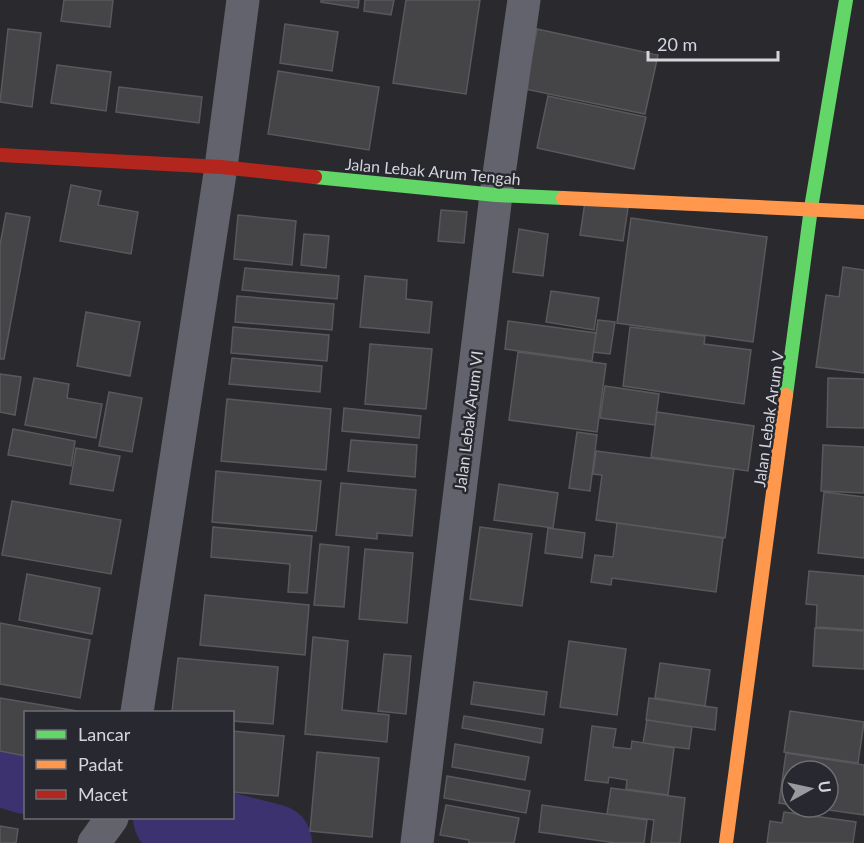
<svg xmlns="http://www.w3.org/2000/svg" width="864" height="843" font-family="Lato,sans-serif">
  <rect width="100%" height="100%" fill="#2a2a2e"/>
  <g fill="none" stroke-linecap="round" stroke-linejoin="round">
    <g stroke="#3b326f" stroke-width="78">
      <polyline points="0,767 26,775"/>
      <polyline points="172,818 273,843"/>
    </g>
  </g>
  <g fill="#454548" stroke="#59595d" stroke-width="1.5">
    <polygon points="64,0 113,0 110,27 61,21"/>
    <polygon points="321,0 359,0 358,8 321,2"/>
    <polygon points="365,0 394,0 391,15 364,11"/>
    <polygon points="406,0 480,0 466,94 393,83"/>
    <polygon points="285,24 338,32 332,71 280,63"/>
    <polygon points="8,29 41,33 32,107 0,102"/>
    <polygon points="537,29 658,55 645,114 525,89"/>
    <polygon points="57,65 111,72 106,111 51,103"/>
    <polygon points="278,71 379,87 369,150 268,134"/>
    <polygon points="119,87 202,97 199,123 116,112"/>
    <polygon points="548,96 646,117 634,169 537,148"/>
    <polygon points="71,185 101,191 98,205 138,212 131,254 60,241"/>
    <polygon points="585,202 628,208 623,241 580,235"/>
    <polygon points="441,210 467,212 464,243 438,241"/>
    <polygon points="6,213 30,217 4,359 0,359 0,245"/>
    <polygon points="238,215 296,221 292,265 234,259"/>
    <polygon points="631,218 767,237 753,342 617,323"/>
    <polygon points="519,229 548,234 543,276 513,272"/>
    <polygon points="304,234 329,236 326,268 301,265"/>
    <polygon points="843,267 864,270 864,373 816,367 826,295 839,297"/>
    <polygon points="245,268 339,276 337,299 242,290"/>
    <polygon points="365,276 407,280 406,299 432,302 429,333 360,327"/>
    <polygon points="551,291 599,298 594,330 546,322"/>
    <polygon points="237,296 334,304 332,330 235,322"/>
    <polygon points="86,312 140,322 130,376 77,366"/>
    <polygon points="598,320 615,322 610,354 593,352"/>
    <polygon points="508,321 596,333 592,361 505,349"/>
    <polygon points="233,327 329,335 327,361 231,353"/>
    <polygon points="630,327 705,336 704,344 751,350 744,404 623,386"/>
    <polygon points="370,344 432,349 426,409 365,404"/>
    <polygon points="518,352 606,364 597,432 509,420"/>
    <polygon points="232,358 322,366 320,392 229,384"/>
    <polygon points="0,374 21,377 15,415 0,412"/>
    <polygon points="34,378 69,384 67,398 102,404 96,438 25,425"/>
    <polygon points="828,378 864,379 864,428 827,427"/>
    <polygon points="605,386 659,394 655,425 600,418"/>
    <polygon points="109,392 142,398 132,452 99,446"/>
    <polygon points="227,399 331,409 326,470 221,461"/>
    <polygon points="344,408 421,416 419,438 342,431"/>
    <polygon points="657,412 754,426 748,471 651,457"/>
    <polygon points="13,429 75,441 71,466 8,455"/>
    <polygon points="577,432 597,435 590,491 569,488"/>
    <polygon points="351,440 417,445 415,477 348,471"/>
    <polygon points="823,445 864,447 864,493 821,491"/>
    <polygon points="76,448 120,456 113,491 70,484"/>
    <polygon points="596,451 734,469 725,538 596,520 602,475 593,474"/>
    <polygon points="216,471 321,481 316,531 212,522"/>
    <polygon points="341,483 416,490 412,536 377,533 377,539 336,535"/>
    <polygon points="499,484 558,493 553,528 494,520"/>
    <polygon points="824,492 864,497 864,558 818,553"/>
    <polygon points="12,501 121,520 111,574 2,555"/>
    <polygon points="617,523 723,538 716,592 612,578 611,585 591,582 595,555 613,557"/>
    <polygon points="213,527 312,536 307,593 288,592 290,564 211,557"/>
    <polygon points="480,527 532,534 522,606 470,599"/>
    <polygon points="548,528 585,533 582,558 545,553"/>
    <polygon points="320,544 349,547 344,607 314,605"/>
    <polygon points="365,549 413,553 407,623 359,619"/>
    <polygon points="809,571 864,576 864,630 816,627 817,605 806,604"/>
    <polygon points="27,574 100,588 92,634 19,620"/>
    <polygon points="205,595 309,605 305,655 200,645"/>
    <polygon points="0,623 90,640 80,698 0,684"/>
    <polygon points="815,628 864,631 864,669 813,666"/>
    <polygon points="313,637 348,641 342,710 389,715 387,742 305,734"/>
    <polygon points="569,641 626,649 617,715 560,707"/>
    <polygon points="384,654 411,656 406,714 378,711"/>
    <polygon points="178,658 278,667 273,724 232,721 232,712 172,712"/>
    <polygon points="660,663 710,670 705,706 655,698"/>
    <polygon points="474,682 547,692 544,715 471,704"/>
    <polygon points="0,698 83,712 26,712 26,756 0,751"/>
    <polygon points="649,698 717,708 715,730 646,720"/>
    <polygon points="790,711 864,722 858,763 784,752"/>
    <polygon points="464,716 543,729 541,743 462,728"/>
    <polygon points="647,720 692,727 689,749 643,743"/>
    <polygon points="592,726 616,729 613,747 631,749 632,741 674,748 668,795 626,789 627,780 609,777 608,783 585,780"/>
    <polygon points="232,731 284,736 278,796 232,792"/>
    <polygon points="455,744 529,757 525,780 452,767"/>
    <polygon points="317,752 379,758 372,837 310,831"/>
    <polygon points="786,753 864,765 864,815 808,807 828,807 828,771 792,771 792,805 779,803"/>
    <polygon points="447,776 530,791 526,813 444,798"/>
    <polygon points="611,788 685,798 680,843 651,843 654,820 607,814"/>
    <polygon points="446,805 519,818 514,843 469,843 469,840 440,835"/>
    <polygon points="542,805 647,820 644,843 616,843 539,832"/>
    <polygon points="784,812 856,822 853,843 767,843 770,821 782,823"/>
    <polygon points="0,826 18,829 16,843 0,843"/>
  </g>
  <g fill="none" stroke-linecap="round" stroke-linejoin="round">
    <g stroke="#63636d" stroke-width="33">
      <polyline points="137,712 221,167 243,0"/>
      <polyline points="94,843 112,818"/>
      <polyline points="417,843 496,195 524,0"/>
    </g>
    <g stroke="#63d668" stroke-width="14">
      <polyline points="315,177 496,195 563,198"/>
      <polyline points="786,395 811,208 846,0"/>
    </g>
    <g stroke="#ff974d" stroke-width="14">
      <polyline points="563,198 864,212"/>
      <polyline points="726,843 786,395"/>
    </g>
    <polyline stroke="#b3261e" stroke-width="14" points="0,155 221,167 315,177"/>
  </g>
  <g text-anchor="middle" dominant-baseline="central" stroke-width="5" stroke-linejoin="round" paint-order="stroke">
    <g font-size="16" fill="#d5d5db" stroke="#282830">
      <text transform="translate(433 171) rotate(5)">Jalan Lebak Arum Tengah</text>
      <text transform="translate(768 419) rotate(-82)">Jalan Lebak Arum V</text>
      <text transform="translate(468 421) rotate(-83)">Jalan Lebak Arum VI</text>
    </g>
  </g>
  <rect x="24" y="711" width="210" height="108" fill="#282830" stroke="#6d6d74" stroke-width="1.5"/>
  <rect x="36" y="730" width="30" height="9" fill="#63d668" stroke="#6d6d74" stroke-width="1.5"/>
  <text x="78" y="741" font-size="18" fill="#d5d5db">Lancar</text>
  <rect x="36" y="760" width="30" height="9" fill="#ff974d" stroke="#6d6d74" stroke-width="1.5"/>
  <text x="78" y="771" font-size="18" fill="#d5d5db">Padat</text>
  <rect x="36" y="790" width="30" height="9" fill="#b3261e" stroke="#6d6d74" stroke-width="1.5"/>
  <text x="78" y="801" font-size="18" fill="#d5d5db">Macet</text>
  <g transform="translate(810 789) rotate(82)"><circle r="28" fill="#282830" stroke="#6d6d74" stroke-width="1.5"/>
  <path d="M0-4.5L10 22L0 15L-10 22Z" fill="#99999e"/>
  <text y="-9" font-size="16" font-weight="bold" text-anchor="middle" fill="#d5d5db">U</text>
  </g>
  <path d="M648 51v9h130v-9" fill="none" stroke="#d5d5db" stroke-width="3"/>
  <text x="657" y="51" font-size="18" fill="#d5d5db" stroke="#282830" stroke-width="4.5" paint-order="stroke">20 m</text>
</svg>
